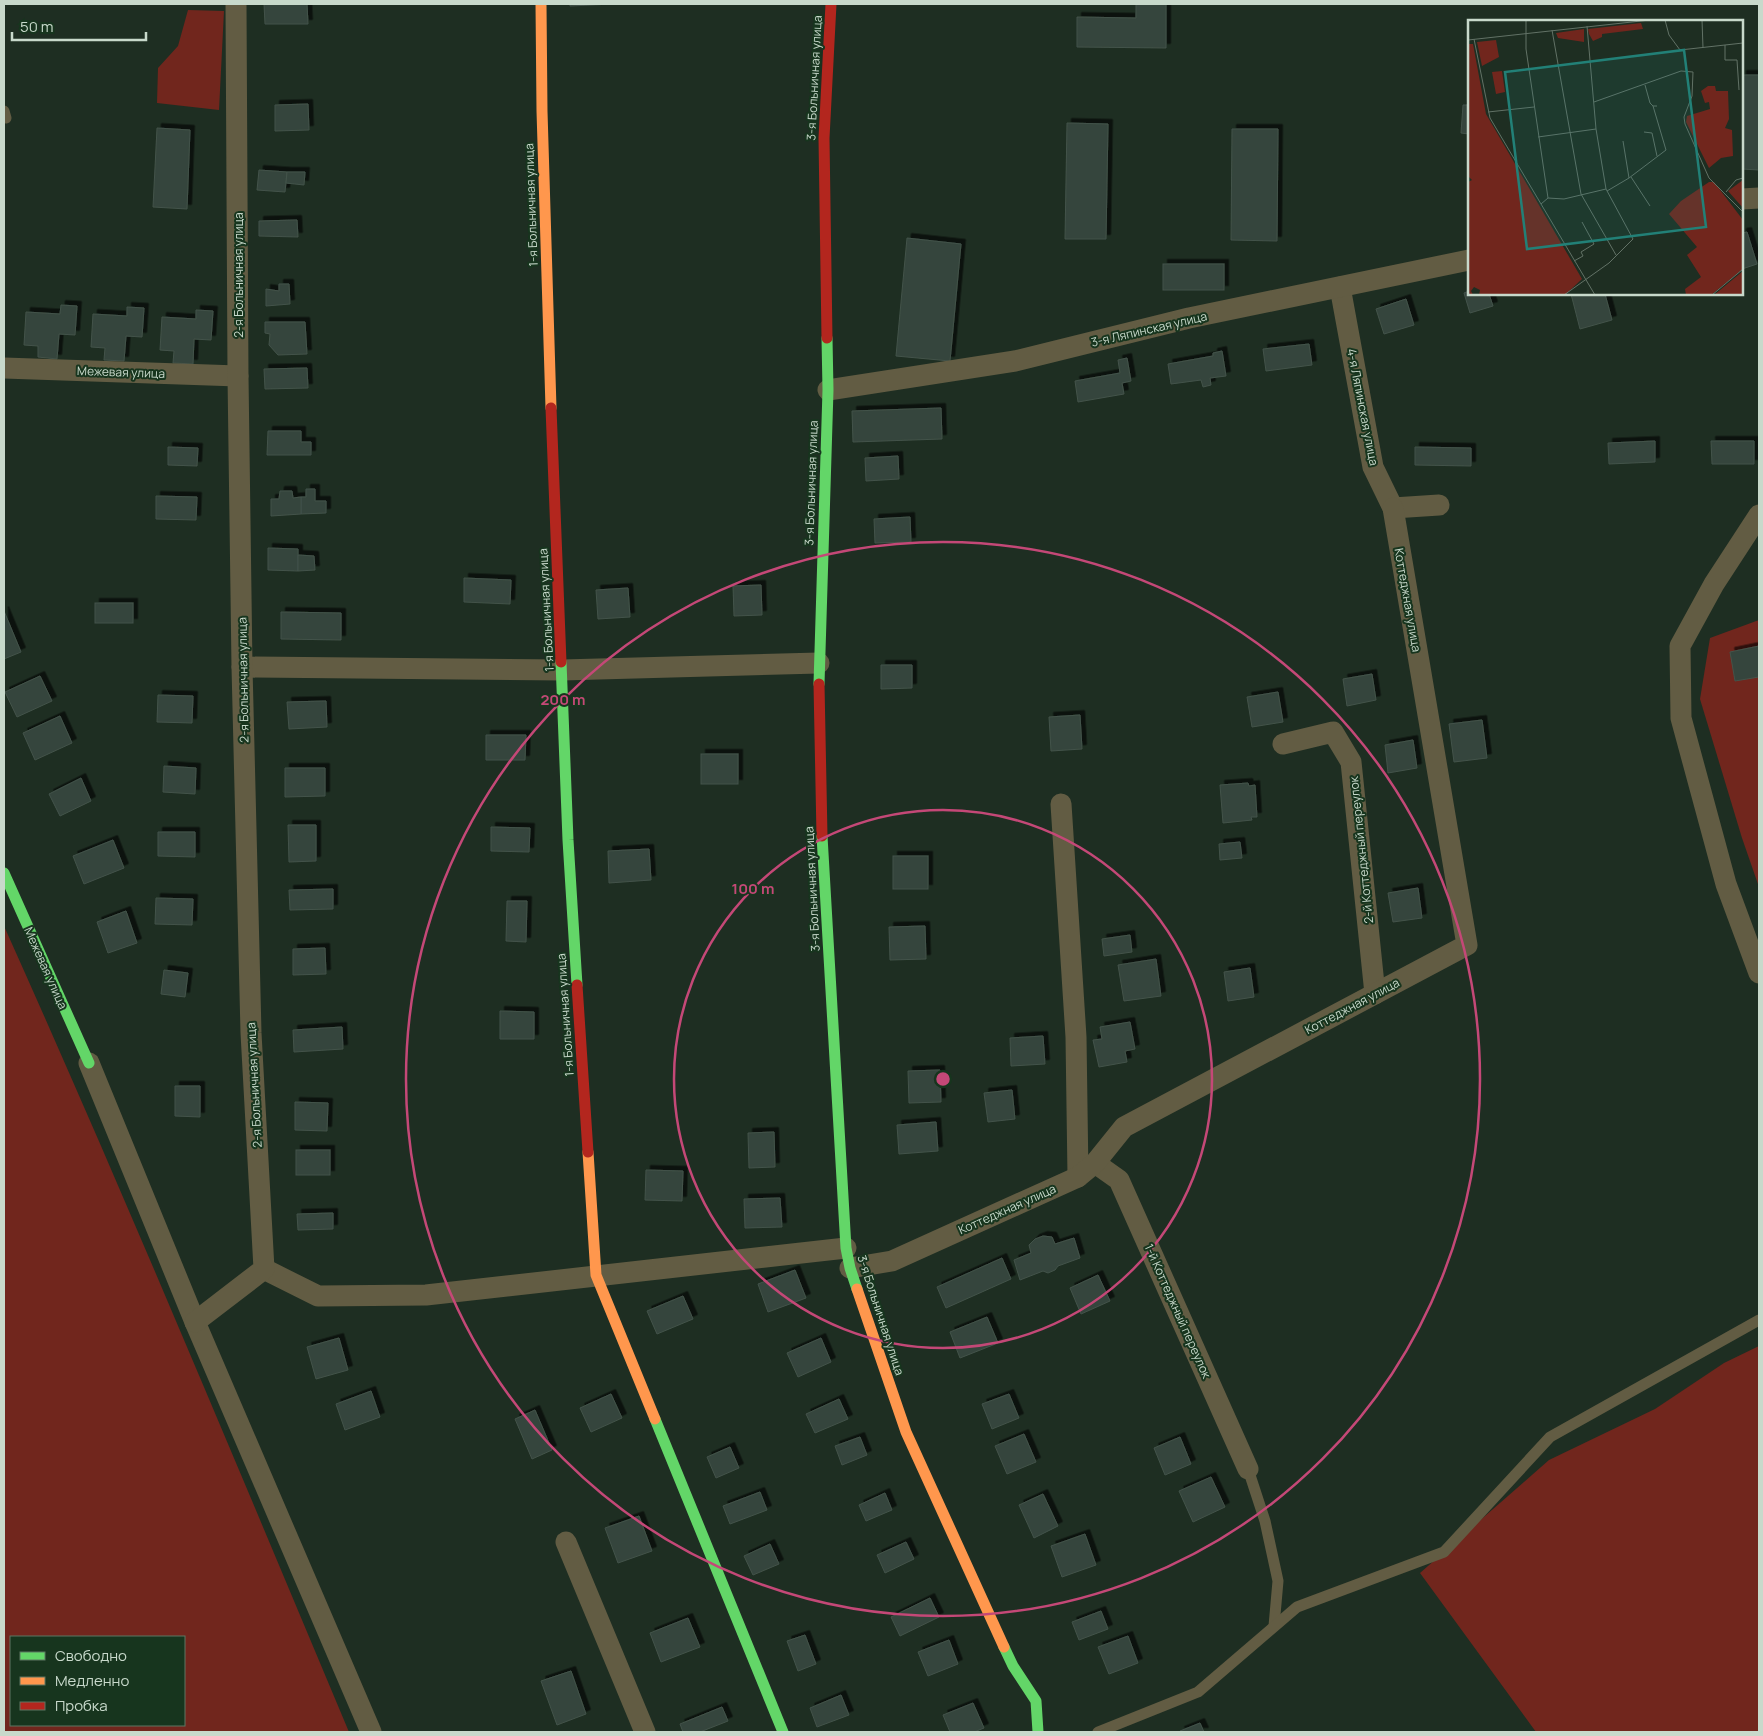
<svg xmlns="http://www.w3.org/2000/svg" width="1763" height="1736" font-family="Manrope,sans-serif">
  <defs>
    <filter id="shadow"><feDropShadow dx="4.5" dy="-4.5" stdDeviation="0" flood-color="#0009"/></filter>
  </defs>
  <rect width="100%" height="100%" fill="#1e2e22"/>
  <g fill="#71261d" fill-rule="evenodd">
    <polygon points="188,10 224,11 219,110 157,103 158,68 178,46"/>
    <polygon points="1759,620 1759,887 1742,838 1700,699 1710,638"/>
    <path d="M4,926C124,1193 236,1463 349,1732H4ZM11,1637H184V1725H11Z"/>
    <polygon points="1759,1346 1759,1732 1536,1732 1420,1573 1549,1460 1655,1409 1724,1363"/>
  </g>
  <g fill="#35453c" stroke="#43534a" filter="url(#shadow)">
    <polygon points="264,4 307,4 308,24 265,24"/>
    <polygon points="570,4 613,4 570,6"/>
    <polygon points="1136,4 1166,4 1166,48 1077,47 1077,17 1136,18"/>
    <polygon points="1742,75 1759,75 1759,170 1742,169"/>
    <polygon points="308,104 309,130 275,131 275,105"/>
    <polygon points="1463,105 1469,105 1469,134 1461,133"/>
    <polygon points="1067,123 1108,124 1106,239 1065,239"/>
    <polygon points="157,128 190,130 187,209 153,207"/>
    <polygon points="1232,129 1278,129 1277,241 1231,240"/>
    <polygon points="259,170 287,172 285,192 257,190"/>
    <polygon points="287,172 305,172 304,185 286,183"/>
    <polygon points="297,220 298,237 259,236 259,221"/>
    <polygon points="1747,232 1757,264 1742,269 1742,233"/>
    <polygon points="907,238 961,244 950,361 896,356"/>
    <rect x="1163" y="264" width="61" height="26"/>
    <polygon points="279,284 289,284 290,304 266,306 266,289 279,291"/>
    <polygon points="1469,291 1469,294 1489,294 1493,306 1470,313 1464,293"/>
    <polygon points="1571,294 1605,294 1612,320 1580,329"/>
    <polygon points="1406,299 1414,325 1384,334 1376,309"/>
    <polygon points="61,305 77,306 75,335 59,334 57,359 38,357 38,346 24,345 26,312 60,314"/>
    <polygon points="127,307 144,308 142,337 126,336 124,361 104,360 105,348 91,347 93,314 127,316"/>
    <polygon points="196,310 213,311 211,340 194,339 193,364 173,363 174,351 160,350 162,317 196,319"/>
    <polygon points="265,322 305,322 307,354 278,355 269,345 270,334 265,333"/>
    <polygon points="1309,344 1312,365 1266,371 1263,349"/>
    <polygon points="1222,351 1226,376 1210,378 1211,385 1203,387 1201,380 1171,384 1168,364 1213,356 1213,353"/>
    <polygon points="1127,358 1131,381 1122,383 1124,394 1078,402 1075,381 1120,373 1118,360"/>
    <polygon points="307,368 308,388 265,389 264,369"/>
    <polygon points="941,408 942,439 853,442 852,411"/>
    <polygon points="268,431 301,431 301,442 311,442 311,455 267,455"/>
    <polygon points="1655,441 1655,462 1609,464 1608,443"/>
    <polygon points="1711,441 1754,441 1754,464 1712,464"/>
    <polygon points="168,447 198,448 197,466 168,465"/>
    <polygon points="1415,447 1471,448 1471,466 1415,465"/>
    <polygon points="898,456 899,479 866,481 865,458"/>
    <polygon points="306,489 315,489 315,501 326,501 326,513 301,514 301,497 306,497"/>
    <polygon points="280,491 292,491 293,498 301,497 301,514 271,516 271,499 279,499"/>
    <polygon points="156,496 197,497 196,520 156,519"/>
    <polygon points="910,517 911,542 875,543 874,519"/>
    <polygon points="268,548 298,549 298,571 268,570"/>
    <polygon points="298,555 314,556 315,570 298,571"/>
    <polygon points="464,578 511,580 510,604 464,602"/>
    <polygon points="761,585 762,615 734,616 733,586"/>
    <polygon points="628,588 630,617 598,619 596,590"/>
    <rect x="95" y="603" width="38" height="20"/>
    <polygon points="4,611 21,652 4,659"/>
    <polygon points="281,612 341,613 341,640 281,639"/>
    <polygon points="1759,646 1759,677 1735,681 1730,652"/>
    <polygon points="881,665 912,665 912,688 881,689"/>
    <polygon points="1372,674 1376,700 1347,706 1343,679"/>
    <polygon points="40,676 52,701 17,717 5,692"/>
    <polygon points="1278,692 1283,722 1252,727 1247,697"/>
    <polygon points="158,695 193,696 192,723 157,722"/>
    <polygon points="326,701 327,727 289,729 287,702"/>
    <polygon points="1080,715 1082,749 1051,751 1049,717"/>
    <polygon points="60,716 72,743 35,760 23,733"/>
    <polygon points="1482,720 1487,758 1454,762 1449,724"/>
    <polygon points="486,735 526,735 525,760 486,760"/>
    <polygon points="1413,740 1417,768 1388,773 1385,745"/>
    <rect x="701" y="754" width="37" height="30"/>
    <polygon points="164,766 196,768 195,794 163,792"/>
    <polygon points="285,768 325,768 325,796 285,797"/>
    <polygon points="81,778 91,801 60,816 49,794"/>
    <polygon points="1248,783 1249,786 1255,785 1257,817 1251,817 1252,820 1223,823 1220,785"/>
    <polygon points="288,825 316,825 316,861 289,862"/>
    <polygon points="491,827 530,828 529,852 491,851"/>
    <polygon points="158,832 195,832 195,857 158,856"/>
    <polygon points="113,840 124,868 84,884 73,856"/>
    <polygon points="1240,842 1242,858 1220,860 1219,844"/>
    <polygon points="649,849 651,880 609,883 608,851"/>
    <rect x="893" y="856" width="35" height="33"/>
    <polygon points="1418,888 1422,918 1393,922 1388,893"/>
    <polygon points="333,889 333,909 290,910 289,890"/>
    <polygon points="156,898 193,899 192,925 155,924"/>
    <polygon points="507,901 527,901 526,942 506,941"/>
    <polygon points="126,911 137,943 108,953 97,922"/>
    <polygon points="925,926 926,959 890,960 889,927"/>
    <polygon points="1130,935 1132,952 1104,956 1102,939"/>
    <polygon points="325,948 326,974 293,975 293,949"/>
    <polygon points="1156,959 1161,996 1124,1001 1118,965"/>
    <polygon points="1250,968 1254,997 1228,1001 1224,972"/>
    <polygon points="164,970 188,973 185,997 161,994"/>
    <polygon points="500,1011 534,1012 534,1039 500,1039"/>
    <polygon points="1130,1022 1135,1049 1125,1051 1127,1062 1099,1067 1093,1040 1102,1039 1100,1027"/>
    <polygon points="342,1027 343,1049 294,1052 293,1030"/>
    <polygon points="1043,1036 1045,1064 1011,1066 1010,1038"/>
    <polygon points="940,1070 941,1102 909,1103 908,1071"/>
    <polygon points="175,1086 200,1086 200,1117 175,1116"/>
    <polygon points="1012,1090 1015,1119 988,1122 984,1093"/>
    <polygon points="295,1102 328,1103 327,1131 295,1130"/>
    <polygon points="936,1122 938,1151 899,1154 897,1125"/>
    <polygon points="774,1132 775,1167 749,1168 748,1133"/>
    <rect x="296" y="1150" width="34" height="25"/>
    <polygon points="646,1170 683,1171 682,1201 645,1200"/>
    <polygon points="780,1198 782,1227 745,1228 744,1199"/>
    <polygon points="333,1213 333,1229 298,1230 297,1214"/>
    <polygon points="1043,1236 1052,1237 1055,1244 1074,1238 1080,1258 1058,1266 1055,1270 1048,1273 1043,1271 1020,1280 1014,1260 1031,1253 1029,1245 1035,1239"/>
    <polygon points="1002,1258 1011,1279 946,1308 937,1287"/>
    <polygon points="795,1270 806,1298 768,1312 758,1284"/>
    <polygon points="1098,1275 1110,1301 1081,1314 1070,1288"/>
    <polygon points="683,1296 693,1319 657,1334 647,1311"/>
    <polygon points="987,1317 998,1343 960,1358 950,1332"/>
    <polygon points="339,1338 348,1370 316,1379 307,1347"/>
    <polygon points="821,1338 831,1362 798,1377 787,1353"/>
    <polygon points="371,1391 380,1417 345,1430 336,1404"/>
    <polygon points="611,1394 622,1418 591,1432 580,1408"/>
    <polygon points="1009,1394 1019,1418 992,1429 982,1404"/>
    <polygon points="839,1399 848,1419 815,1433 806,1414"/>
    <polygon points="535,1410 552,1450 532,1459 515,1419"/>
    <polygon points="1024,1434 1036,1462 1007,1474 995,1446"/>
    <polygon points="860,1437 867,1455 842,1465 835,1446"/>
    <polygon points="1180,1437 1191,1464 1165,1475 1154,1448"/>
    <polygon points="730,1447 739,1468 716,1478 707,1457"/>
    <polygon points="1211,1477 1225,1507 1193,1522 1179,1491"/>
    <polygon points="760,1492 767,1510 730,1524 723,1506"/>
    <polygon points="885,1493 892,1510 866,1521 859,1505"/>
    <polygon points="1043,1494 1058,1526 1034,1538 1019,1505"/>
    <polygon points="639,1516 652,1551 618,1563 605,1528"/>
    <polygon points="1085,1534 1096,1565 1062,1577 1051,1546"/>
    <polygon points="906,1542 914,1559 885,1573 877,1555"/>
    <polygon points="770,1544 779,1564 753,1575 744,1556"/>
    <polygon points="930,1598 939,1617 900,1636 891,1617"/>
    <polygon points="1101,1611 1108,1629 1079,1640 1072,1622"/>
    <polygon points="688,1618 700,1647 661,1662 650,1633"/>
    <polygon points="805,1635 816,1664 798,1671 787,1641"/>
    <polygon points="1128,1636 1138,1663 1109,1674 1098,1647"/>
    <polygon points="949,1640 958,1664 928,1676 918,1652"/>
    <polygon points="571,1671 586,1714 557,1725 541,1681"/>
    <polygon points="841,1695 849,1715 817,1727 810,1708"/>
    <polygon points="973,1703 984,1728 974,1732 950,1732 943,1715"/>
    <polygon points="722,1707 728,1721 700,1732 683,1732 680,1724"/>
    <polygon points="1200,1723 1204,1732 1180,1732 1180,1731"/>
  </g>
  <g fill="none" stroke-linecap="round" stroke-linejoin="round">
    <g stroke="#625c43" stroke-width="11">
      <polyline points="4,111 6,118"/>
      <polyline points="1248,1469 1265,1521 1278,1581 1274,1626"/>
      <polyline points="1098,1732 1198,1692 1297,1607 1444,1552 1550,1437 1759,1320"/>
    </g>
    <g stroke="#625c43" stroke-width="21">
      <polyline points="1742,199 1759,198"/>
      <polyline points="1340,287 1373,467 1393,508 1439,505"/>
      <polyline points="4,368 238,376"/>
      <polyline points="828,390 1015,361 1189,318 1469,260"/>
      <polyline points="1759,515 1714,584 1680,646 1681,718 1726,884 1759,973"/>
      <polyline points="242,667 562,670 819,663"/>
      <polyline points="1283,744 1333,732 1351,762 1375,994"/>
      <polyline points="1061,804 1076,1037 1078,1177"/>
      <polyline points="89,1063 195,1322 371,1732"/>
      <polyline points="1095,1163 1119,1180 1248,1469"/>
      <polyline points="850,1268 892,1261 1078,1177 1095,1163 1124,1127 1467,945 1393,508"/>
      <polyline points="264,1269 318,1296 426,1295 846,1248"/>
      <polyline points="195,1322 264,1269 251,1033 242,667 238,376 236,4"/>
      <polyline points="566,1542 645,1732"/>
    </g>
    <g stroke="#63d668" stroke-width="11">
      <polyline points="561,662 568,840 577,985"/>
      <polyline points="819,684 828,390 827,338"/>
      <polyline points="822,836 846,1248 850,1268 857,1289"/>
      <polyline points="4,873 89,1063"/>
      <polyline points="655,1419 783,1732"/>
      <polyline points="1004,1647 1013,1666 1036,1701 1038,1732"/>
    </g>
    <g stroke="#ff974d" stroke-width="11">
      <polyline points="541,4 542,111 551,408"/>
      <polyline points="588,1152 596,1275 655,1419"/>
      <polyline points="857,1289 906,1432 1004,1647"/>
    </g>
    <g stroke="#b3261e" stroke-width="11">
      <polyline points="827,338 824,138 831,4"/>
      <polyline points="551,408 561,662"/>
      <polyline points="819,684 822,836"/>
      <polyline points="577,985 588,1152"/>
    </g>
  </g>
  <g fill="none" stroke="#c44877" stroke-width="2.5">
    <circle cx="943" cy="1079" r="269"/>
    <circle cx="943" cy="1079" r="537"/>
  </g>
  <g text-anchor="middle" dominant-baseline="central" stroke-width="4" stroke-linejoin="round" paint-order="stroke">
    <g font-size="12" fill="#c8d9cb" stroke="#17351e">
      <text transform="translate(814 78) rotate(-87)">3-я Больничная улица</text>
      <text transform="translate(531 205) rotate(-92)">1-я Больничная улица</text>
      <text transform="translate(238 275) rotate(-90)">2-я Больничная улица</text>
      <text transform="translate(1149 329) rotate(-13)">3-я Ляпинская улица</text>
      <text transform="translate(121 372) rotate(2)">Межевая улица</text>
      <text transform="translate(1363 407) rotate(79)">4-я Ляпинская улица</text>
      <text transform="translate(811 483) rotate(-88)">3-я Больничная улица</text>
      <text transform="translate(1408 600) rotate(80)">Коттеджная улица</text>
      <text transform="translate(546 610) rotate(-93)">1-я Больничная улица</text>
      <text transform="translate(243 680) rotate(-91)">2-я Больничная улица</text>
      <text transform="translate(1361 850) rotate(-96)">2-й Коттеджный переулок</text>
      <text transform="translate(812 889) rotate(-93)">3-я Больничная улица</text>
      <text transform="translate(46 968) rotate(66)">Межевая улица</text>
      <text transform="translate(1352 1006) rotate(-28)">Коттеджная улица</text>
      <text transform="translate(565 1015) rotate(-94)">1-я Больничная улица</text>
      <text transform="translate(254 1085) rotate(-93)">2-я Больничная улица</text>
      <text transform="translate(1007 1209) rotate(-24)">Коттеджная улица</text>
      <text transform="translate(1178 1311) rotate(66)">1-й Коттеджный переулок</text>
      <text transform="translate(881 1315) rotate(72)">3-я Больничная улица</text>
    </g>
  </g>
  <g transform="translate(1468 20)">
    <rect width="275" height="275" fill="#1e2e22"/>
    <path d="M173,3L175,9L134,14V17L125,21L121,14L120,9ZM116,9V22L90,18L88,13ZM28,20L31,37L14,46L9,22ZM0,24H5L18,94L114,259L97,275H11L12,270L6,267L3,271L5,275H0V162L4,160L0,156ZM34,51L37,72L28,74L24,52ZM240,66H247L248,71H260L261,99L257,108L264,110L265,136L253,138L241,148L218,102L219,96L242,89L241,82L237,83L233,71ZM275,160V188L260,171ZM241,162H246L275,200V249L243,275H218L217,269L233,257L219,235L229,227L201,194L213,181ZM275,251V275H246Z" fill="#71261d"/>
    <path fill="none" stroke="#627266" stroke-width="1" d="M58,0V29L80,178L73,184M197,0L201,15L212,30L275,23M234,0L235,28M84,10L113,174L148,235M6,19L22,98L127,275M0,20L182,0M257,25V40H269L271,70M177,65L182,83L185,86H189M126,82L213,51L225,52L224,76L216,97L217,104L241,158L275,192M20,92L66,87M176,112L184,113L189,136M70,117L128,109M155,121L161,158M163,157L182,186M139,171L161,158L198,130L185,86M258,172L268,160L275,158M80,178L96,179L138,169M106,241L115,236L113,232L126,224L114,202M96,275L141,243L165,219L138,169L128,109L119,6M244,275L275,249"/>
    <path fill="#228077" fill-opacity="0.15" stroke="#228077" stroke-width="2.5" d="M216,30L238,207L59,229L37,52Z"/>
    <rect width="275" height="275" fill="none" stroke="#c8d9cb" stroke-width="2.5"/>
  </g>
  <circle cx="943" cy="1079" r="8" fill="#c44877" stroke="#17351e" stroke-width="2.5"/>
  <g font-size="15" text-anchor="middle" font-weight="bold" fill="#c44877" stroke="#17351e" stroke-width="4" stroke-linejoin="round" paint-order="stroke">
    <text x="563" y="705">200 m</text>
    <text x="753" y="894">100 m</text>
  </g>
  <rect width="1763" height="1736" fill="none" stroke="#c8d9cb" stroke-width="10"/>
  <rect x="10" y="1636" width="175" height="90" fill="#17351e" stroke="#5e7763"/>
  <rect x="20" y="1652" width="25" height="8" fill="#63d668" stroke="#5e7763"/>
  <text x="55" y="1661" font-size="15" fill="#c8d9cb">Свободно</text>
  <rect x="20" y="1677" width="25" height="8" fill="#ff974d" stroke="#5e7763"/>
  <text x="55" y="1686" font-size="15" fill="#c8d9cb">Медленно</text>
  <rect x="20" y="1702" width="25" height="8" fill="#b3261e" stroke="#5e7763"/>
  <text x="55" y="1711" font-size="15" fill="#c8d9cb">Пробка</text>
  <path d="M12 32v8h134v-8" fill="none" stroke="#c8d9cb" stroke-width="2.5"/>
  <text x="20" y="32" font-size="15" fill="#c8d9cb" stroke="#17351e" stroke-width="4" paint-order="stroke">50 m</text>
</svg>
